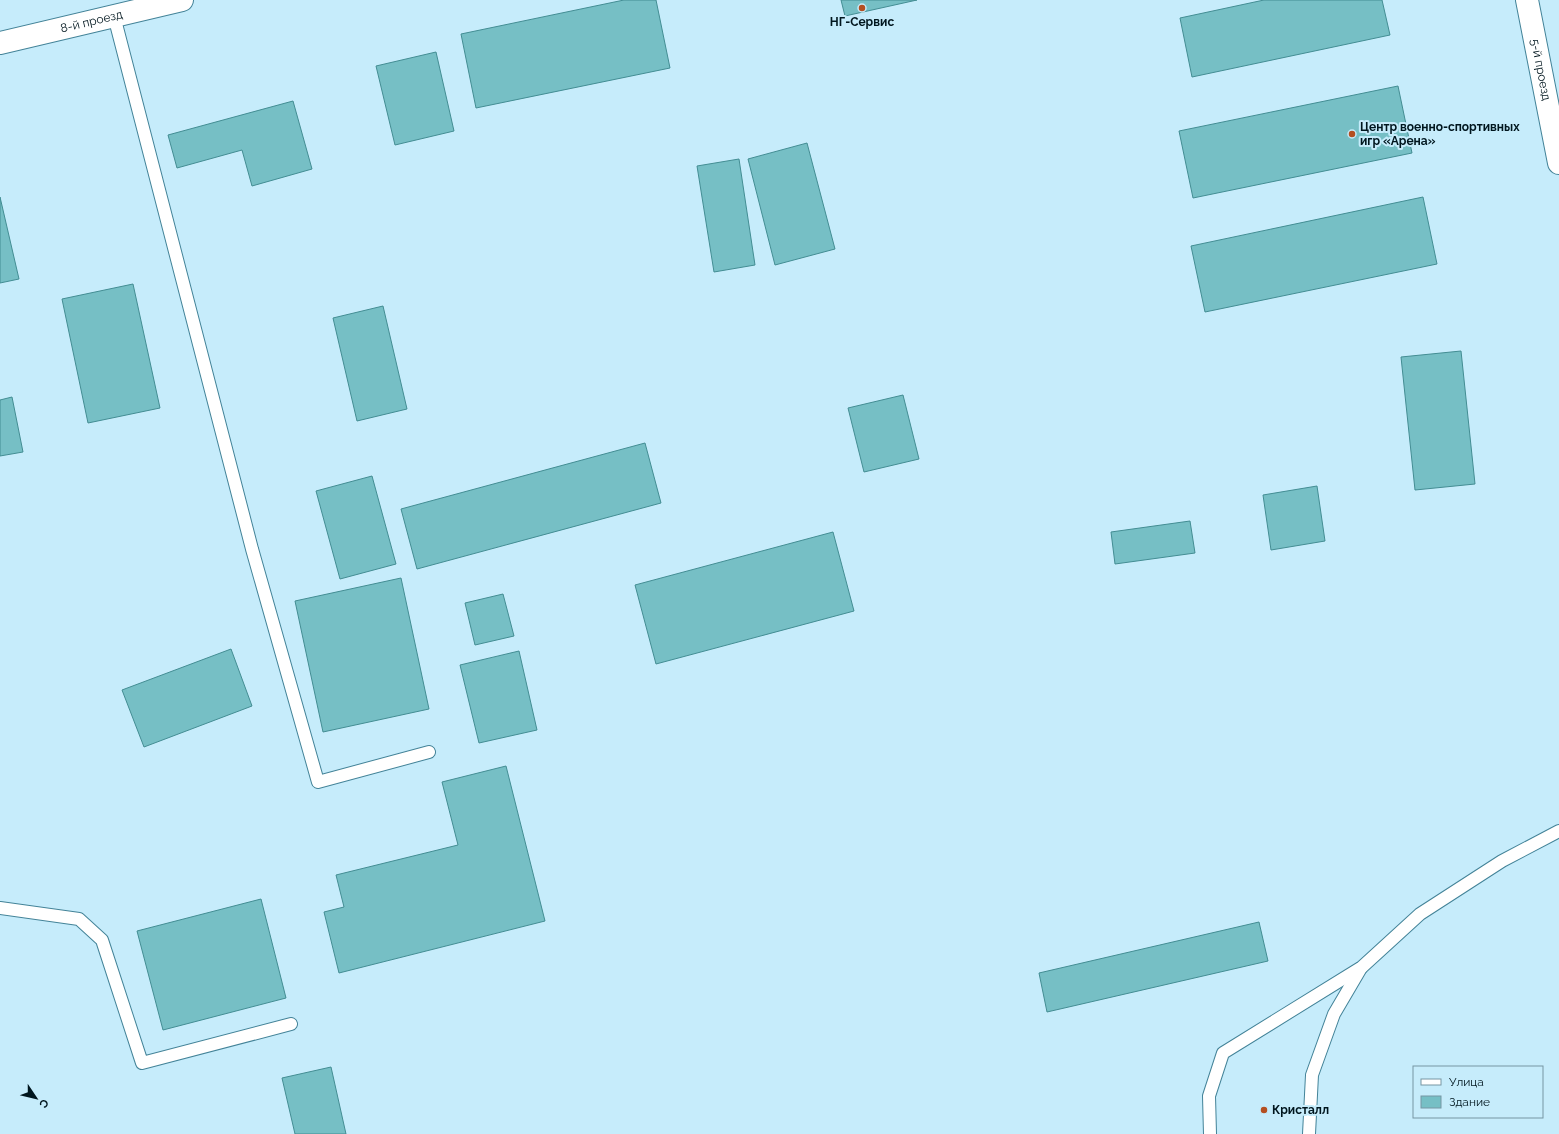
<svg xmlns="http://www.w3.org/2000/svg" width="1559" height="1134" font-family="Raleway,sans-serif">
  <rect width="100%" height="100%" fill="#c6ecfb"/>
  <g fill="#76bfc5" stroke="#438d93">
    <polygon points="624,0 656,0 670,68 476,108 461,34"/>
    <polygon points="841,0 917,0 845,16"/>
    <polygon points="1264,0 1382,0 1390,35 1192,77 1180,18"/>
    <polygon points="436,52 454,131 395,145 376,66"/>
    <polygon points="1398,86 1412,153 1193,198 1179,131"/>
    <polygon points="293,101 312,169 252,186 242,150 177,168 168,135"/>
    <polygon points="807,143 835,249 775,265 748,159"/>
    <polygon points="739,159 755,265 714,272 697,166"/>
    <polygon points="0,197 19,279 0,283"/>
    <polygon points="1423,197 1437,264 1205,312 1191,246"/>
    <polygon points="133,284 160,408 88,423 62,299"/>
    <polygon points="383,306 407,409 357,421 333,318"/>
    <polygon points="1461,351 1475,484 1415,490 1401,357"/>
    <polygon points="903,395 919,459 864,472 848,408"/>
    <polygon points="12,397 23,452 0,456 0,400"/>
    <polygon points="645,443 661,503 417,569 401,509"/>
    <polygon points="372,476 396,564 340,579 316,491"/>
    <polygon points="1317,486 1325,541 1271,550 1263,495"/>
    <polygon points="1190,521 1195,553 1115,564 1111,532"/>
    <polygon points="833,532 854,611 656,664 635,585"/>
    <polygon points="401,578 429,709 323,732 295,601"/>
    <polygon points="503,594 514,636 475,645 465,603"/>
    <polygon points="231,649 252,706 144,747 122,690"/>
    <polygon points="519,651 537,730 479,743 460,665"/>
    <polygon points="506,766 545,921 339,973 324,912 344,907 336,875 458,845 442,782"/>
    <polygon points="261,899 286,998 163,1030 137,931"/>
    <polygon points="1259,922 1268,961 1047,1012 1039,973"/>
    <polygon points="331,1067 346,1134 295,1134 282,1078"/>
  </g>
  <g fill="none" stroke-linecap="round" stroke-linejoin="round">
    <g stroke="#438398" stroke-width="14">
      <g id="lane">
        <polyline points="114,16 252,549 318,782 429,752"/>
        <polyline points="0,908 79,919 102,940 142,1063 291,1024"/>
        <polyline points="1210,1134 1209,1096 1223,1053 1362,967 1420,914 1502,861 1559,831"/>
        <polyline points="1309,1134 1312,1075 1334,1014 1361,968"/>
      </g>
    </g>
    <g stroke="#438398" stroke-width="24">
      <g id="street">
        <path id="s1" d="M1527,0L1559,163"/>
      </g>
    </g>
    <g stroke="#438398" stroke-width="24">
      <g id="secondary">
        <path id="s2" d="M0,43L182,0"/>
      </g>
    </g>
    <use href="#lane" stroke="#fff" stroke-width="12"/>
    <use href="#street" stroke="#fff" stroke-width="22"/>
    <use href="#secondary" stroke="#fff" stroke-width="22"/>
  </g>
  <g fill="#b44f21" stroke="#c6ecfb" stroke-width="1.5">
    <circle cx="862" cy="8" r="4"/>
    <circle cx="1352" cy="134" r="4"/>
    <circle cx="1264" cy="1110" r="4"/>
  </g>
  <g text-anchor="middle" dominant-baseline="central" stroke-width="4" stroke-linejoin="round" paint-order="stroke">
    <g font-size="12" fill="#00161e" stroke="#c6ecfb">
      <text stroke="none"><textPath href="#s2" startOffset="94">8-й проезд</textPath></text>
      <text stroke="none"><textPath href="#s1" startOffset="71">5-й проезд</textPath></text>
    </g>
    <g font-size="12" font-weight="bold" fill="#00161e" stroke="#c6ecfb" text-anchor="start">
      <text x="862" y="22" text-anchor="middle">НГ-Сервис</text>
      <text x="1360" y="127">Центр военно-спортивных<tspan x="1360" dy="14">игр «Арена»</tspan></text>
      <text x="1272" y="1110">Кристалл</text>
    </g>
  </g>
  <rect x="1413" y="1066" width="130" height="52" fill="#c6ecfb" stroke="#7796a3"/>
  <rect x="1421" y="1079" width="20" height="6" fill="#ffffff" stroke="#7796a3"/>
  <text x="1449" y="1086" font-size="12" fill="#00161e">Улица</text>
  <rect x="1421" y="1096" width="20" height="12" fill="#76bfc5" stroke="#7796a3"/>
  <text x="1449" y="1106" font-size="12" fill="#00161e">Здание</text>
  <g transform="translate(36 1098) rotate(125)" stroke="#c6ecfb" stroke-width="3" paint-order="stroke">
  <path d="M0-3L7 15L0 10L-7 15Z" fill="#00161e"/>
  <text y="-6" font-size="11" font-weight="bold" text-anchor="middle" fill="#00161e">С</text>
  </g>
</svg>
